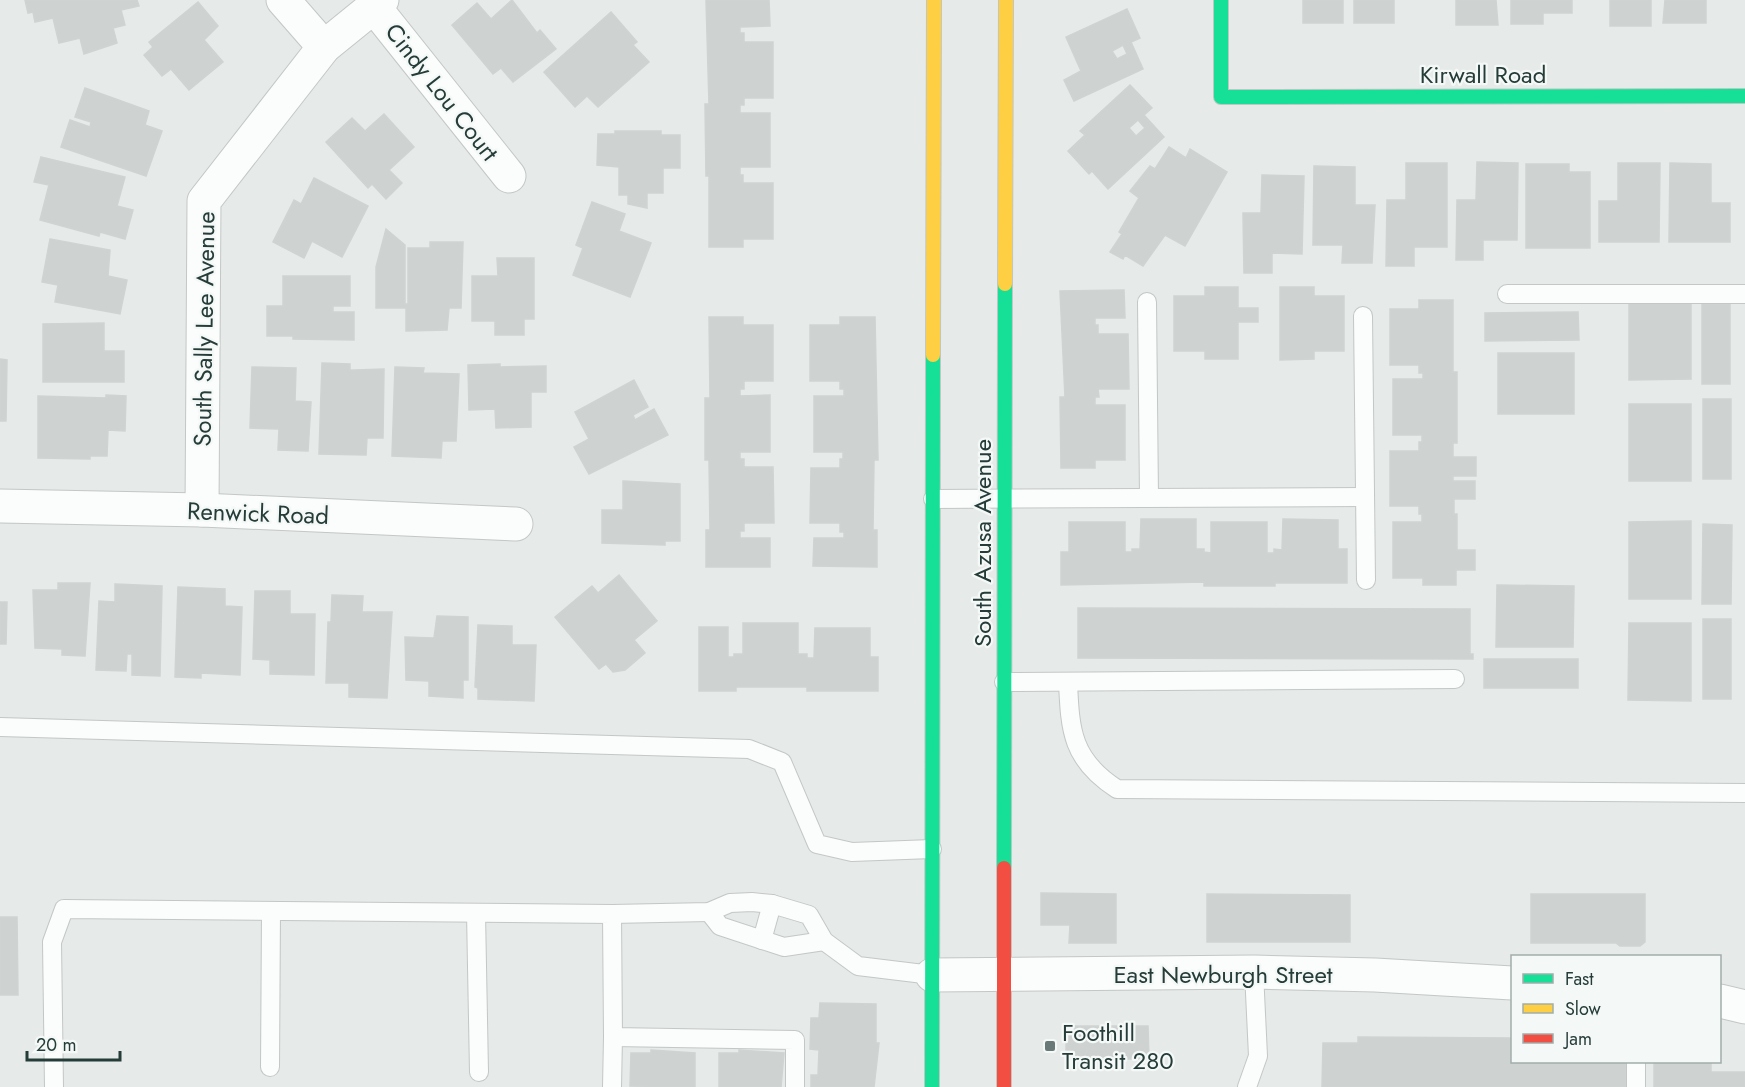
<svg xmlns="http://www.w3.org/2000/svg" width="1745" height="1087" font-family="Jost,sans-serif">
  <rect width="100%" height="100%" fill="#e6eae9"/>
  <g fill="#ced3d2" stroke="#cfd3d2" stroke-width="1.5" fill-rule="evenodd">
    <polygon points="25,0 137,0 139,6 121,10 125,25 113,28 117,43 84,54 80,38 59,43 53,18 35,22 33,12 28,13"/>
    <polygon points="512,0 537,33 540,30 556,49 513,82 501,68 493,74 452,25 477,3 491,19"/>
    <polygon points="706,0 769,0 770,26 740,27 740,33 744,33 744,42 773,42 773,98 744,98 744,105 740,105 740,113 770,113 770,167 740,167 740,175 743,175 743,183 773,183 773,239 743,239 743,247 709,247 709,176 706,176 705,104 709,104"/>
    <rect x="1303" y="0" width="40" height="23"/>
    <rect x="1354" y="0" width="40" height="23"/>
    <polygon points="1456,0 1496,0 1498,25 1456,25"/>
    <polygon points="1511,0 1572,0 1572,13 1543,13 1543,24 1511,24"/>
    <rect x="1610" y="0" width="41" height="26"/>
    <polygon points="1665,0 1706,0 1706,23 1663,23"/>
    <polygon points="198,2 218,26 204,40 223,62 189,90 171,69 162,76 144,55 153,47 149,42"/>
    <path d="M1127,9L1140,38L1131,42L1143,69L1074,101L1064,80L1081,71L1066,37ZM1123,45L1127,54L1117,59L1112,51Z"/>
    <polygon points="611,12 637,42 633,45 649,62 598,107 587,96 575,107 544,72"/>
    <path d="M1130,85L1152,108L1144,115L1164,137L1108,189L1092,171L1089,174L1068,151L1085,135L1080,131ZM1138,120L1145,128L1136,136L1129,128Z"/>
    <polygon points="85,88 149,111 145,125 162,131 146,176 61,147 70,120 90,127 91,122 75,117"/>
    <polygon points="384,114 414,147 389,170 402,183 386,199 372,184 368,188 326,142 352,118 365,131"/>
    <polygon points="615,131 661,131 661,135 680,135 680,168 663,168 663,193 647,193 647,208 628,204 628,195 619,195 619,167 597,165 598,134 615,134"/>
    <polygon points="1169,147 1186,158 1190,149 1227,172 1185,246 1165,235 1143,266 1125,255 1123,259 1110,252 1122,234 1119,232 1139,198 1130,191 1150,166 1155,169"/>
    <polygon points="41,157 125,177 117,206 133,210 125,239 100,232 99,236 40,220 49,185 34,182"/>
    <polygon points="1477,162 1518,163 1517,240 1483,240 1483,260 1456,260 1457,200 1476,200"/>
    <polygon points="1406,163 1447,163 1447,247 1414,247 1414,266 1386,266 1387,200 1406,200"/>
    <polygon points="1618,163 1660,163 1659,242 1599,242 1599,201 1618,201"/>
    <polygon points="1670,163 1711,164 1711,203 1730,203 1730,242 1669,242"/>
    <polygon points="1526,164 1569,164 1569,172 1590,172 1590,248 1526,248"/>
    <polygon points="1314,166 1355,167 1355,205 1375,205 1372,263 1342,263 1343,245 1313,245"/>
    <polygon points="1262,175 1304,176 1302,254 1272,253 1272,273 1244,273 1243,213 1261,213"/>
    <polygon points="314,178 368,206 342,257 312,241 304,258 273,242 294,200 301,204"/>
    <polygon points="592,202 625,214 619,231 651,243 630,297 573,275 583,248 576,245"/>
    <polygon points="386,229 405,245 405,304 408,304 408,248 430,248 430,242 463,242 461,308 449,308 447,330 406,331 406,308 376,308 376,267"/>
    <polygon points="50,239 110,250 108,276 127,280 120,314 55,302 58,285 42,282"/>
    <polygon points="497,258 534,258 534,319 524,319 524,335 495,335 495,321 472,321 472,276 498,276"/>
    <polygon points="283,276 350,276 350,306 333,306 333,312 354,312 354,340 293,339 293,336 267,336 267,306 283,306"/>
    <polygon points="1205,287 1238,287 1238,308 1258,308 1258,322 1238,322 1238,359 1205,359 1205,351 1174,351 1174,296 1205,296"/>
    <polygon points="1280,287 1314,287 1314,296 1344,296 1344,351 1314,351 1314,359 1280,360"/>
    <polygon points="1124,290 1125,318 1095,318 1095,325 1098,325 1098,334 1128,334 1129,389 1098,389 1099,397 1095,397 1095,405 1125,405 1125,460 1095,460 1095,468 1061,468 1060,397 1065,397 1060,291"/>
    <polygon points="1419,300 1453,300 1453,372 1457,372 1457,443 1453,443 1453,457 1476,457 1476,476 1453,476 1453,481 1475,481 1475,499 1454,499 1454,514 1457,514 1457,550 1475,550 1475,570 1456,570 1456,585 1423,585 1423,578 1393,578 1393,522 1422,522 1422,514 1419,514 1419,506 1390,506 1390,451 1419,451 1419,442 1422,442 1422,435 1393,435 1393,379 1423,379 1423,373 1419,373 1419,365 1390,365 1390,309 1419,309"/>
    <polygon points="1629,302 1691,302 1691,379 1629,380"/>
    <rect x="1702" y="304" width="28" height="80"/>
    <polygon points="1578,312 1579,340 1485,341 1485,313"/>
    <polygon points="709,317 743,317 743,325 773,325 773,381 744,381 744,389 740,389 740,396 770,395 770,452 740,452 740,459 744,459 744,467 773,467 774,523 744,523 744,531 740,531 740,538 770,538 770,567 706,567 706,530 710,530 709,460 705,460 705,398 710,398"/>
    <polygon points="840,317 875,317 878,460 874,460 873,530 877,530 877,567 813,566 814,538 844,538 844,532 840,532 840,523 810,523 811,468 840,468 840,459 843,459 843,452 814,452 814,396 844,396 844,389 840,389 840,381 810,381 810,325 840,325"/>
    <polygon points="104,323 104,351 124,351 124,382 43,382 43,324"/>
    <rect x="1498" y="353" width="76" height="61"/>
    <polygon points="0,359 7,360 6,421 0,421"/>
    <polygon points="322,363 350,364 350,370 355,370 384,369 383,438 367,438 366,455 319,454"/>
    <polygon points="500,364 500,367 546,366 546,392 531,392 531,427 496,428 495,409 469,410 468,365"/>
    <polygon points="252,367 296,368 295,401 311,402 308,451 278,450 279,429 250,428"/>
    <polygon points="395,367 424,368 423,373 459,374 456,441 442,441 441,458 392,456"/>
    <polygon points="634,380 648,407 633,415 635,420 654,409 668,435 589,474 574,447 589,439 575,412"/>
    <polygon points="106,395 126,396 125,431 108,430 107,456 90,456 90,459 38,458 38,396 106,398"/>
    <rect x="1703" y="399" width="28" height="80"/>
    <rect x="1629" y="404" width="62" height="77"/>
    <polygon points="623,481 680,484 680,541 665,541 665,545 602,543 602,510 623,510"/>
    <polygon points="1141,519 1196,519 1196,549 1204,549 1204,552 1211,553 1211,522 1267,522 1267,553 1274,553 1274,549 1282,550 1283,519 1338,520 1338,549 1347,549 1347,583 1275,583 1275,586 1204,586 1204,582 1061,585 1061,552 1069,552 1069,522 1125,522 1125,552 1132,552 1132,549 1140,549"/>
    <polygon points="1691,521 1691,599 1629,599 1629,522"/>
    <polygon points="1703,524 1732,525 1731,604 1702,604"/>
    <polygon points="619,575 657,621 634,640 645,653 625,670 613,672 606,664 599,669 555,617 592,586 598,593"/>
    <polygon points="58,583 90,583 85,656 62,655 62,649 35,648 33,590 58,590"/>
    <polygon points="115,584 162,586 160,676 132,675 132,654 127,654 126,671 96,670 99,601 115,602"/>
    <polygon points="1497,585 1574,586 1573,647 1496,647"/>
    <polygon points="178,587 225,589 225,606 242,607 240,675 201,673 201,678 175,677"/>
    <polygon points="255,591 290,591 290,614 315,614 314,675 270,674 270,660 253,659"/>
    <polygon points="332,595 363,596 362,612 392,612 387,698 349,697 349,683 326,683 328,622 331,622"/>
    <polygon points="0,602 7,602 6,644 0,644"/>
    <polygon points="1078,608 1470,609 1470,654 1473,654 1473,659 1078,658"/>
    <polygon points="437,616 468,617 468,680 463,680 463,698 429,696 429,681 406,680 405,637 434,638"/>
    <rect x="1703" y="619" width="28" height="80"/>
    <polygon points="743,623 798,623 798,654 807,654 807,658 814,658 815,628 870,628 870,657 878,657 878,691 807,691 807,687 736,687 736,691 699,691 699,627 728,627 728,657 734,657 734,654 743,654"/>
    <polygon points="1629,623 1691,623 1691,701 1628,700"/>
    <polygon points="478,625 512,626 512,645 536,645 534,701 478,699 478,688 475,687"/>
    <rect x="1484" y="659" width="94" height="29"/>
    <polygon points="1041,893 1116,894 1116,943 1069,943 1070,925 1041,925"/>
    <polygon points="1207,894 1350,895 1350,942 1207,942"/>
    <polygon points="1531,894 1645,894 1645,942 1640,946 1620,946 1616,943 1531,943"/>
    <polygon points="0,917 17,917 18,995 0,995"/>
    <polygon points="820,1003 876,1004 876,1043 879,1043 874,1087 811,1087 811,1075 818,1075 819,1050 810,1049 811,1018 819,1018"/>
    <polygon points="1066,1026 1148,1026 1149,1059 1066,1059"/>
    <polygon points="1358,1037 1512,1038 1512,1062 1626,1062 1626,1087 1322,1087 1323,1043 1358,1043"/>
    <polygon points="651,1050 695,1053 695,1087 630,1086 631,1053 651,1053"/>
    <polygon points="739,1050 784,1053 781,1087 719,1087 719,1053 739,1053"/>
    <polygon points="1654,1062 1711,1062 1711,1072 1745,1072 1745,1087 1654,1087"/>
  </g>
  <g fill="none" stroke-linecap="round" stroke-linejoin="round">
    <g stroke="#c3c7c6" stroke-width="20">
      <g id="lane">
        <polyline points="1507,294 1745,294"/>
        <polyline points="1147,302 1149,498"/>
        <polyline points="1363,316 1366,580"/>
        <polyline points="933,499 1365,497"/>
        <polyline points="1004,682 1455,679"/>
        <path d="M1068,682C1070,731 1072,760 1117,789L1745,793"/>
        <polyline points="0,727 749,749 782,762 817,844 852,852 932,849"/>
        <polyline points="709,912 720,926 784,947 824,941"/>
        <polyline points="476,913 479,1072"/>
        <polyline points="612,914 709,912 730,903 752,902 772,904 809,915 824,941 858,966 932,975"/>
        <polyline points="762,940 772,904"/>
        <polyline points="270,1067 271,911"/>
        <polyline points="54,1087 52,942 64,909 612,914 613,1037 795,1040 795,1087"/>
        <polyline points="612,1087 613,1037"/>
        <polyline points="1247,1087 1258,1056 1254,972"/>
        <polyline points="1636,1087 1636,1062"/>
      </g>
    </g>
    <g stroke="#c3c7c6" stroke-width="35">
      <g id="street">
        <polyline points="283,0 324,47"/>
        <polyline points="375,8 509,176"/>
        <polyline points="0,506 202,510 516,524"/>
        <polyline points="202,510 204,201 324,47 382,0"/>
        <polyline points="932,975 1254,972 1375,975 1512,983"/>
        <polyline points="1720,1001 1745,1007"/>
      </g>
    </g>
    <g stroke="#c0c6c4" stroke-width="16">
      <g id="fast">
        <polyline points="1221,0 1221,97 1745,96"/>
        <polyline points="1004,868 1005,284"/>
        <polyline points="932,1087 933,355"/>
      </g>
    </g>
    <g stroke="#c0c6c4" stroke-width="16">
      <g id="slow">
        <polyline points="1005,284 1006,0"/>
        <polyline points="933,355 934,0"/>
      </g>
    </g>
    <g stroke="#c0c6c4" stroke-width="16">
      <polyline id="jam" points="1004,1087 1004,868"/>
    </g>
    <use href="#lane" stroke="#fbfcfc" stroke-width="18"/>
    <use href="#street" stroke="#fbfcfc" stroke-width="33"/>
    <use href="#fast" stroke="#16e098" stroke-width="14"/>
    <use href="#slow" stroke="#ffcf43" stroke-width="14"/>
    <use href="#jam" stroke="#f24e42" stroke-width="14"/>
  </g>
  <rect fill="#697977" stroke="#f4f9f7" stroke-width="2" x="1044" y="1040" width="12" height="12" rx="3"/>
  <g text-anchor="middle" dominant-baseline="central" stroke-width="4.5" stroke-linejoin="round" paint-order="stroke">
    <g font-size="24" fill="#253c39" stroke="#f4f9f7">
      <text x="1483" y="74">Kirwall Road</text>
      <text transform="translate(442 92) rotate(52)">Cindy Lou Court</text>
      <text transform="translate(204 329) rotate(-89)">South Sally Lee Avenue</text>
      <text transform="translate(258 513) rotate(2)">Renwick Road</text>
      <text transform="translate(982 543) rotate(-90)">South Azusa Avenue</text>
      <text x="1223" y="974">East Newburgh Street</text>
    </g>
    <g font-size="24" fill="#253c39" stroke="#f4f9f7" text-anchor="start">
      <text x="1062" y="1032">Foothill<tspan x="1062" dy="28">Transit 280</tspan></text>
    </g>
  </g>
  <rect x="1511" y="955" width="210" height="108" fill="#f4f9f7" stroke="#a1adab" stroke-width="1.5"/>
  <rect x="1523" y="974" width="30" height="9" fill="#16e098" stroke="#a1adab" stroke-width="1.5"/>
  <text x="1565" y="985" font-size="18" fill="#253c39">Fast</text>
  <rect x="1523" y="1004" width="30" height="9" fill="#ffcf43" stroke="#a1adab" stroke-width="1.5"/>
  <text x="1565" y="1015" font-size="18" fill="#253c39">Slow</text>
  <rect x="1523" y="1034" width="30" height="9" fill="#f24e42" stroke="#a1adab" stroke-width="1.5"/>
  <text x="1565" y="1045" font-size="18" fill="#253c39">Jam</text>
  <path d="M27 1051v9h93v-9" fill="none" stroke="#253c39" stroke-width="3"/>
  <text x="36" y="1051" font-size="18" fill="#253c39" stroke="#f4f9f7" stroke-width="4.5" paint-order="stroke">20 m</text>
</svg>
